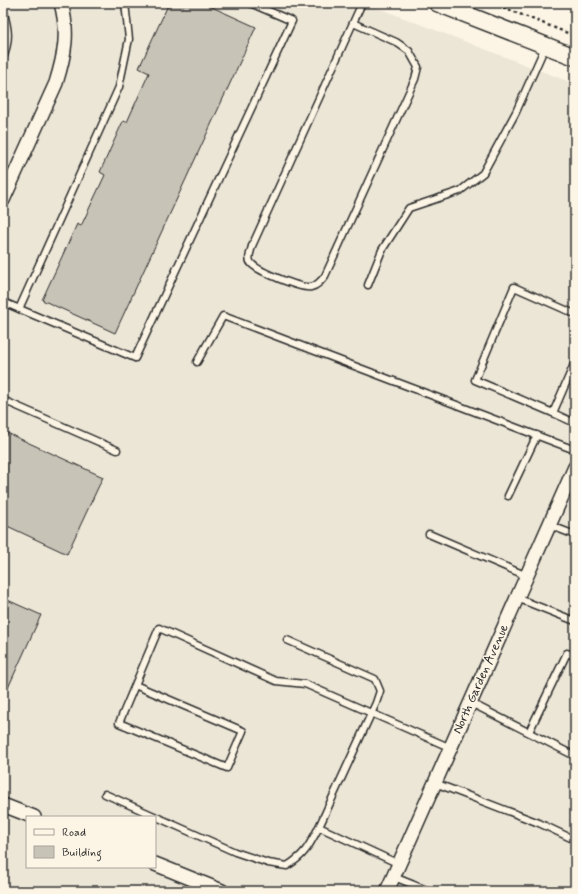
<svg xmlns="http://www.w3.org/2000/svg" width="578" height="894" font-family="Mynerve,sans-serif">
  <rect width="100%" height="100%" fill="#fcf5e5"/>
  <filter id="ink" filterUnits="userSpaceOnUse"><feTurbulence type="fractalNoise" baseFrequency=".025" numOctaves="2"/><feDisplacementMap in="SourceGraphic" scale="8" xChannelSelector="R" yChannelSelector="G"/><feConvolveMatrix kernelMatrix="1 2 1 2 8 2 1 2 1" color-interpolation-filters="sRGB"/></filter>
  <g filter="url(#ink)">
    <path fill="#ece6d7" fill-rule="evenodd" d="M3,3H365L575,84V891H3ZM27,817H155V867H27Z"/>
    <g fill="#c8c3b7" stroke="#2b2b2b">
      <polygon points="169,3 203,3 256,27 115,333 42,300 77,224 81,226 105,175 100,172 123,121 127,122 149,73 139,68"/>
      <polygon points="3,431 103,477 67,554 3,524"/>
      <polygon points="3,598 41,615 3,699"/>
    </g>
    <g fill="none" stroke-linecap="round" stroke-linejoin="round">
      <g stroke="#2b2b2b" stroke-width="9">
        <g id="service">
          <path d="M3,10C9,30 10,39 3,59"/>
          <path d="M353,23L396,42L409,51L418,67L415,79L325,276C321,281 317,286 311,287C301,289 257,271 251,263C247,259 251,251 252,246L362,3"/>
          <polyline points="368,285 382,250 409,208 460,191 483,173 516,112 545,47"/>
          <polyline points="3,302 135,358 292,21 250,3"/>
          <polyline points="19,309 119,87 129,39 125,3"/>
          <polyline points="197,362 223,316 575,450"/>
          <polyline points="575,362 553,413 575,423"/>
          <polyline points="3,400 117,450"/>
          <polyline points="553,413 475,380 514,287 575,314"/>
          <polyline points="508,496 537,435"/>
          <polyline points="549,525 575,535"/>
          <polyline points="429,534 527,576"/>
          <polyline points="517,598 575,621"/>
          <polyline points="287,640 375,679 380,691 376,703 319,827 399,864"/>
          <polyline points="135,685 243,731 227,768 119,723 159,628 276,681 305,684 451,748"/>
          <polyline points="471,703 575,756"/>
          <polyline points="529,732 567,653 575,656"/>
          <polyline points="435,783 539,823 575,840"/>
          <path d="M105,794L235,852L268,863L287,866C305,855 309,846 319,827"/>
          <polyline points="394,877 429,891"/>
        </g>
      </g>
      <g stroke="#2b2b2b" stroke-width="16">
        <g id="minor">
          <path d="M3,200L56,83C65,54 69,32 61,3"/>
          <polyline points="3,805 34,817"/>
          <polyline points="155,864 222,891"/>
          <polyline points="387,891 575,467"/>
        </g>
      </g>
      <g stroke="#2b2b2b" stroke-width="19">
        <polyline id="tertiary" points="437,3 575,57"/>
      </g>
      <polyline stroke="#2b2b2b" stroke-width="2.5" stroke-dasharray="3 3" stroke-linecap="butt" points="492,3 575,36"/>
      <use href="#service" stroke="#fcf5e5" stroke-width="6"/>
      <use href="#minor" stroke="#fcf5e5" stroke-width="13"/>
      <use href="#tertiary" stroke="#fcf5e5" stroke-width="16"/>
    </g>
  </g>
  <g text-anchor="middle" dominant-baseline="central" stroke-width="3" stroke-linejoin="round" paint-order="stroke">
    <g font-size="13" fill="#2b2b2b" stroke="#fcf5e5">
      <text transform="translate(481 679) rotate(-66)">North Garden Avenue</text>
    </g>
  </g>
  <rect width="578" height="894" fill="none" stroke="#fcf5e5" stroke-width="16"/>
  <rect x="8" y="8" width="562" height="878" fill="none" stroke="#2b2b2b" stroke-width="1.5" filter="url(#ink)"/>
  <rect x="26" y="816" width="130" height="52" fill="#fcf5e5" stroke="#a8a49b"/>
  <rect x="34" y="829" width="20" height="6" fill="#fcf5e5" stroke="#a8a49b"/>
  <text x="62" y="836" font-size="12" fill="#2b2b2b">Road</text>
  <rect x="34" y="846" width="20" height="12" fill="#c8c3b7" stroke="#a8a49b"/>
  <text x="62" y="856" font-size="12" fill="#2b2b2b">Building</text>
</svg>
